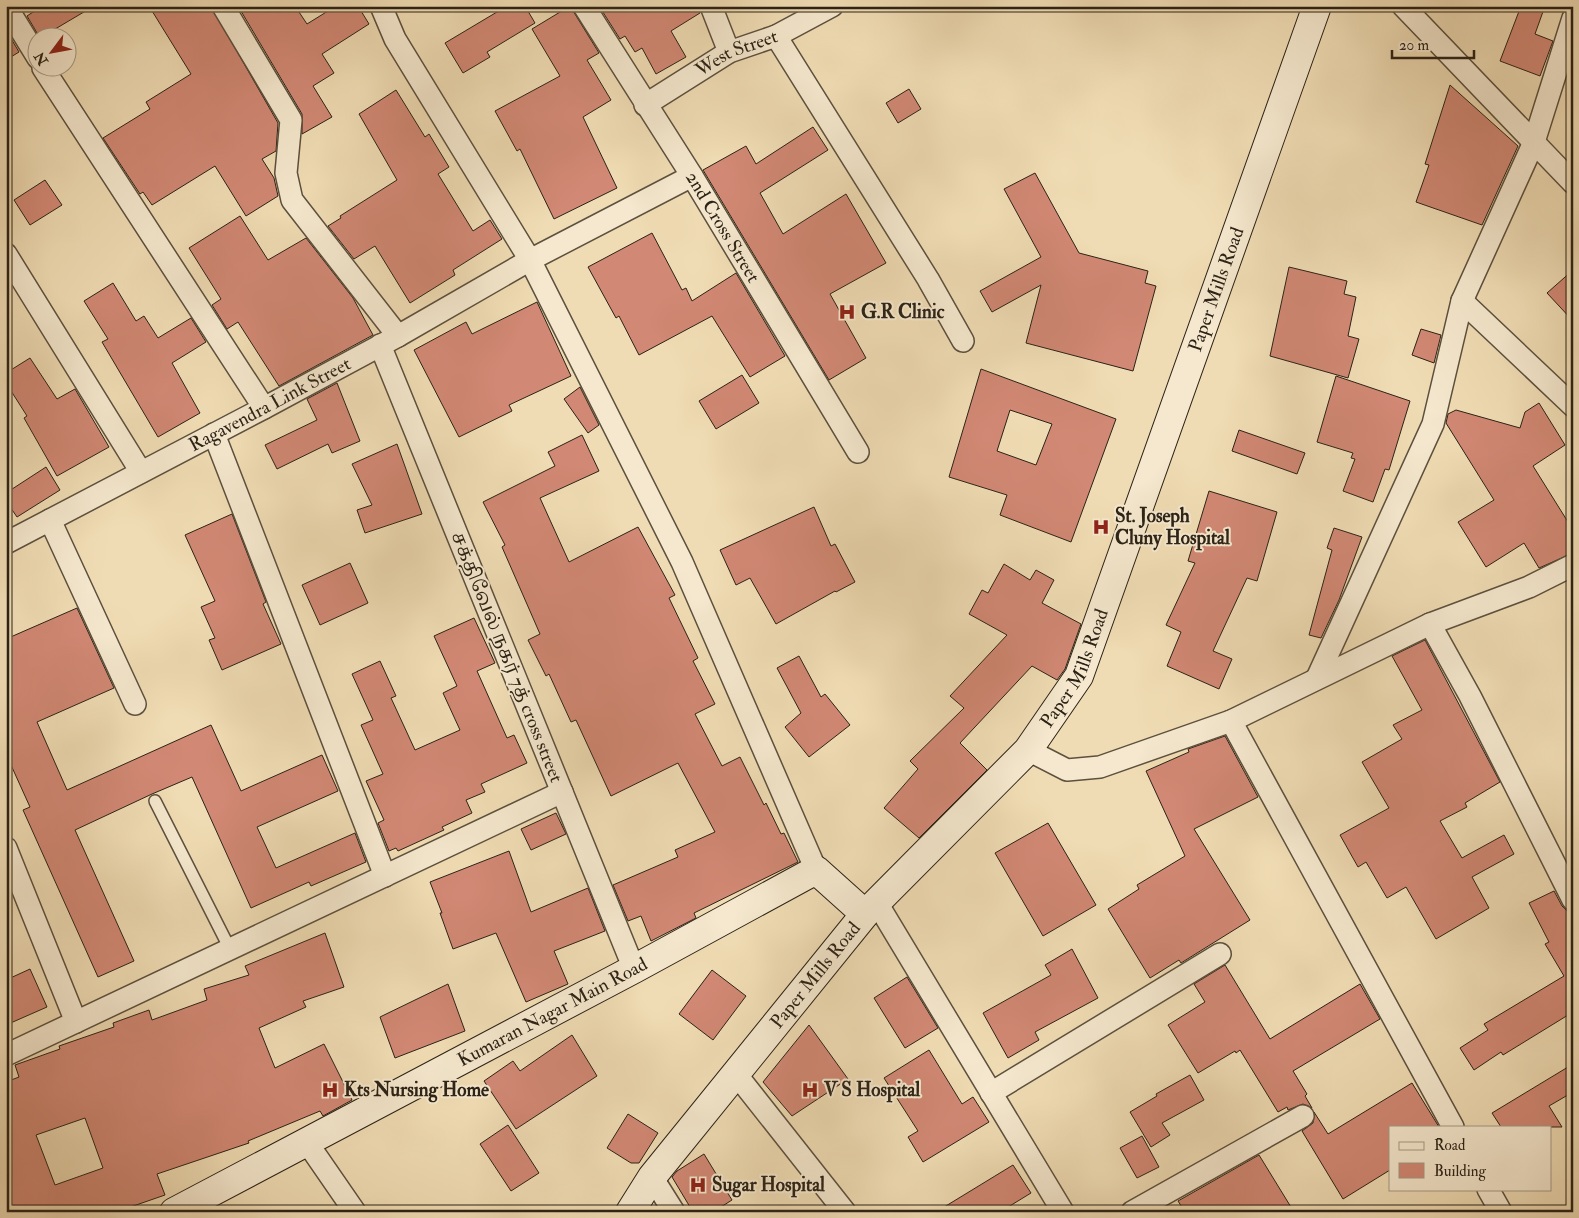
<svg xmlns="http://www.w3.org/2000/svg" width="1579" height="1218" font-family="'IM FELL Double Pica','Noto Serif Tamil',serif">
  <rect width="100%" height="100%" fill="#f0dcb4"/>
  <filter id="stains"><feTurbulence type="fractalNoise" baseFrequency=".004" numOctaves="4"/><feColorMatrix values="0 0 0 0 .2 0 0 0 0 .09 0 0 0 0 .02 0 0 0 .5 -.17"/></filter>
  <radialGradient id="worn" r=".72"><stop offset=".6" stop-color="#630" stop-opacity="0"/><stop offset="1" stop-color="#630" stop-opacity=".3"/></radialGradient>
  <g fill="#d18874" stroke="#2b2216" fill-rule="evenodd">
    <polygon points="42,6 94,6 40,38 27,16"/>
    <polygon points="149,6 211,6 278,123 276,151 262,159 274,178 278,196 246,216 215,166 152,205 143,192 140,194 103,138 150,109 146,102 191,74"/>
    <polygon points="238,6 295,6 307,24 336,6 358,6 369,24 322,54 334,73 313,86 332,117 302,134 302,114"/>
    <polygon points="507,6 525,6 535,23 487,52 490,57 463,73 445,43"/>
    <polygon points="570,6 599,53 587,60 611,100 583,117 617,188 554,219 520,149 517,151 495,111 560,76 532,29"/>
    <polygon points="599,6 699,6 700,13 671,31 686,57 656,74 642,48 635,52 625,36 620,39"/>
    <polygon points="1521,6 1545,6 1535,34 1553,41 1540,76 1500,61"/>
    <polygon points="6,30 19,52 6,60"/>
    <polygon points="1450,85 1518,146 1482,225 1416,202 1429,165 1425,164"/>
    <polygon points="909,89 921,109 898,123 886,103"/>
    <polygon points="396,90 425,137 429,134 449,167 438,174 473,231 490,220 502,239 453,270 455,275 410,303 375,246 354,259 328,226 341,218 340,216 397,180 359,114"/>
    <polygon points="813,127 828,150 760,193 783,234 846,194 886,263 830,294 866,358 829,380 703,170 746,146 756,164"/>
    <polygon points="1035,173 1079,253 1148,271 1145,283 1156,286 1133,371 1026,343 1041,285 992,312 980,291 1041,257 1004,189"/>
    <polygon points="45,180 62,205 30,225 14,200"/>
    <polygon points="240,216 268,260 306,238 353,298 373,335 279,386 238,322 227,329 212,305 221,299 189,248"/>
    <polygon points="652,233 682,290 686,288 692,301 736,273 785,356 750,377 712,316 639,355 619,316 616,318 588,267"/>
    <polygon points="1289,267 1347,281 1344,294 1356,297 1348,336 1359,339 1348,378 1270,356"/>
    <polygon points="1573,270 1573,321 1547,293"/>
    <polygon points="113,283 136,321 144,316 158,338 191,318 206,342 172,363 200,413 158,437 102,342 108,339 84,301"/>
    <polygon points="537,302 571,376 509,405 512,411 459,437 414,350 466,322 472,334"/>
    <polygon points="1421,329 1441,335 1434,363 1412,355"/>
    <polygon points="30,358 57,399 75,389 109,447 57,476 24,418 27,416 6,383 6,373"/>
    <path d="M981,369L1116,419L1071,542L1000,515L1007,495L949,477ZM1010,410L1052,424L1036,465L997,451Z"/>
    <polygon points="742,375 759,403 716,429 699,401"/>
    <polygon points="1336,376 1410,401 1389,470 1385,469 1373,502 1343,491 1355,459 1351,458 1353,453 1317,442"/>
    <polygon points="337,383 360,441 332,453 328,444 277,469 265,445 317,420 307,399"/>
    <polygon points="580,387 599,425 588,433 564,399"/>
    <polygon points="1539,403 1565,445 1533,466 1573,530 1573,553 1539,568 1524,543 1486,567 1458,522 1494,500 1446,423 1448,414 1456,410 1520,428 1525,412"/>
    <polygon points="1239,430 1305,453 1297,474 1232,451"/>
    <polygon points="582,435 599,471 540,498 569,562 638,527 675,595 669,598 698,658 693,661 715,704 695,714 722,766 740,757 764,805 766,803 781,834 784,833 798,862 694,913 696,918 651,941 641,916 628,921 613,885 678,857 675,850 715,832 678,763 611,796 576,720 571,722 549,674 546,676 528,640 540,634 502,547 505,545 483,502 555,466 548,452"/>
    <polygon points="397,444 422,514 365,533 357,510 372,505 352,464"/>
    <polygon points="46,467 60,490 17,517 6,501 6,493"/>
    <polygon points="1209,491 1277,512 1257,581 1247,578 1213,651 1232,659 1219,689 1167,666 1181,632 1166,625 1195,563 1188,561"/>
    <polygon points="814,507 831,546 835,544 855,582 836,592 835,591 776,624 750,578 736,585 720,550"/>
    <polygon points="232,514 266,602 263,604 281,644 222,670 209,640 215,638 201,607 215,601 185,535"/>
    <polygon points="1334,528 1362,537 1339,600 1321,638 1309,635 1332,550 1327,548"/>
    <polygon points="350,563 368,603 320,625 302,585"/>
    <polygon points="1004,564 1030,580 1036,570 1054,580 1042,603 1081,624 1065,669 1057,680 1032,666 960,743 987,770 919,838 884,808 918,769 910,761 964,708 950,696 1007,635 969,614 982,590 988,593"/>
    <polygon points="77,608 114,688 37,722 67,790 211,725 241,791 322,755 338,791 257,827 276,868 355,833 366,862 311,886 309,882 251,908 192,777 152,794 75,830 134,961 98,977 23,810 30,807 6,754 6,639"/>
    <polygon points="474,618 495,663 477,671 507,738 514,735 527,763 481,784 485,792 466,800 472,813 442,827 444,830 398,851 396,848 389,851 378,823 384,820 366,781 383,774 361,725 373,720 352,674 380,661 396,696 391,698 415,750 460,730 443,693 457,686 434,636"/>
    <polygon points="1425,640 1500,782 1465,803 1467,807 1440,821 1462,858 1504,835 1514,854 1472,877 1489,908 1436,939 1406,887 1387,898 1366,862 1358,867 1340,835 1389,808 1362,762 1402,739 1393,725 1422,710 1392,656"/>
    <polygon points="799,656 821,697 825,694 850,725 809,757 785,727 801,713 777,668"/>
    <polygon points="1225,736 1258,797 1194,829 1250,920 1181,963 1179,960 1150,978 1108,909 1139,889 1137,885 1185,856 1146,771 1189,752 1188,749"/>
    <polygon points="556,813 566,834 531,850 521,829"/>
    <polygon points="1048,823 1096,905 1043,936 995,853"/>
    <polygon points="509,851 531,912 588,888 605,931 554,951 568,984 526,1002 496,933 453,949 440,913 442,913 430,882"/>
    <polygon points="1554,891 1562,906 1573,917 1573,1012 1503,1055 1501,1052 1474,1070 1460,1048 1488,1030 1484,1024 1564,976 1545,944 1549,942 1529,903"/>
    <path d="M325,933L344,987L303,1001L306,1007L259,1028L275,1068L324,1044L352,1100L323,1116L320,1111L248,1141L249,1143L157,1174L165,1195L116,1212H6V1082L19,1077L15,1065L60,1049L59,1046L114,1027L113,1023L149,1010L152,1020L207,1000L204,989L249,975L245,966ZM85,1118L103,1168L55,1185L36,1135Z"/>
    <polygon points="1072,949 1098,998 1035,1032 1039,1040 1008,1058 983,1013 1051,975 1045,965"/>
    <polygon points="1225,965 1270,1039 1360,984 1380,1019 1293,1071 1307,1094 1305,1096 1312,1108 1303,1104 1288,1110 1287,1107 1278,1112 1240,1050 1236,1053 1235,1051 1198,1073 1168,1025 1205,1002 1194,984"/>
    <polygon points="30,969 47,1007 6,1025 6,980"/>
    <polygon points="712,970 746,996 713,1040 679,1014"/>
    <polygon points="907,977 938,1028 905,1048 874,998"/>
    <polygon points="448,984 465,1031 395,1058 380,1017"/>
    <polygon points="809,1025 848,1079 792,1116 763,1082"/>
    <polygon points="572,1035 597,1076 516,1129 484,1081 513,1061 520,1071"/>
    <polygon points="929,1050 962,1104 973,1097 989,1122 923,1162 908,1137 918,1131 884,1078"/>
    <polygon points="1573,1064 1573,1092 1549,1106 1562,1127 1501,1127 1492,1113"/>
    <polygon points="1190,1075 1204,1100 1162,1123 1170,1135 1151,1147 1130,1112 1157,1096 1156,1094"/>
    <polygon points="1412,1083 1439,1127 1390,1127 1390,1170 1343,1199 1302,1131 1313,1123 1314,1112 1328,1134"/>
    <polygon points="628,1114 658,1133 639,1163 631,1163 607,1148"/>
    <polygon points="508,1125 539,1173 511,1191 480,1144"/>
    <polygon points="1142,1136 1159,1167 1137,1178 1120,1148"/>
    <polygon points="704,1154 732,1200 713,1212 693,1212 672,1177 677,1171"/>
    <polygon points="1259,1155 1294,1212 1185,1212 1178,1201"/>
    <polygon points="1013,1165 1031,1193 1000,1212 936,1212"/>
  </g>
  <g fill="none" stroke-linecap="round" stroke-linejoin="round">
    <g stroke="#5c503e" stroke-width="14">
      <polyline id="service" points="155,801 230,949"/>
    </g>
    <g stroke="#5c503e" stroke-width="24">
      <g id="minor">
        <polyline points="6,6 38,58"/>
        <polyline points="223,6 291,120 286,173 292,200 398,336"/>
        <polyline points="381,6 395,39 530,260 682,562 816,870"/>
        <path id="s1" d="M584,6L692,176L858,452"/>
        <polyline points="711,6 729,52"/>
        <polyline points="1403,6 1573,183"/>
        <polyline points="776,36 928,279 963,341"/>
        <polyline points="43,68 264,408"/>
        <path id="s2" d="M645,105L729,52L776,36L832,6"/>
        <polyline points="6,254 141,472"/>
        <polyline points="1462,301 1573,406"/>
        <polyline points="380,345 634,969"/>
        <polyline points="214,434 385,876"/>
        <polyline points="50,520 135,704"/>
        <path id="s3" d="M6,543L264,408L398,336L530,260L692,176"/>
        <polyline points="1430,624 1470,696 1573,900"/>
        <polyline points="1317,678 1433,424 1462,301 1534,142 1573,18"/>
        <polyline points="1231,721 1453,1127"/>
        <polyline points="1028,750 1067,770 1100,767 1231,721 1430,624 1529,587 1573,565"/>
        <polyline points="6,848 76,1022"/>
        <polyline points="877,903 1063,1212"/>
        <polyline points="6,1055 562,792"/>
        <polyline points="736,1074 845,1212"/>
        <polyline points="991,1093 1220,954"/>
        <polyline points="306,1141 355,1212"/>
        <polyline points="652,1177 674,1212"/>
        <polyline points="1488,1189 1501,1212"/>
        <polyline points="1132,1212 1303,1116"/>
      </g>
    </g>
    <g stroke="#2b2216" stroke-width="30">
      <g id="secondary">
        <path id="s4" d="M174,1212L634,969L816,870L865,914"/>
        <path id="s5" d="M630,1212L652,1177L865,914L1028,750L1079,676L1317,6"/>
      </g>
    </g>
    <use href="#service" stroke="#f5e8ce" stroke-width="11"/>
    <use href="#minor" stroke="#f5e8ce" stroke-width="21"/>
    <use href="#secondary" stroke="#f5e8ce" stroke-width="28"/>
  </g>
  <defs>
    <g id="hospital-bare" transform="scale(1.35)"><path d="M-5-5h3v3.5h4V-5h3V5h-3V1.5h-4V5h-3Z" fill="#8f2418" stroke="#f5e8ce" stroke-width="2.5" paint-order="stroke"/></g>
  </defs>
  <g fill-rule="evenodd">
    <use href="#hospital-bare" x="847" y="312"/>
    <use href="#hospital-bare" x="1101" y="527"/>
    <use href="#hospital-bare" x="330" y="1090"/>
    <use href="#hospital-bare" x="810" y="1090"/>
    <use href="#hospital-bare" x="698" y="1185"/>
  </g>
  <g text-anchor="middle" dominant-baseline="central" stroke-width="4" stroke-linejoin="round" paint-order="stroke">
    <g font-size="19" fill="#2b2216" stroke="#f5e8ce">
      <text stroke="none"><textPath href="#s2" startOffset="106">West Street</textPath></text>
      <text stroke="none"><textPath href="#s1" startOffset="261">2nd Cross Street</textPath></text>
      <text stroke="none"><textPath href="#s5" startOffset="1111">Paper Mills Road</textPath></text>
      <text stroke="none"><textPath href="#s3" startOffset="298">Ragavendra Link Street</textPath></text>
      <text transform="translate(507 657) rotate(68)">சக்திவேல் நகர் 7த் cross street</text>
      <text stroke="none"><textPath href="#s5" startOffset="706">Paper Mills Road</textPath></text>
      <text stroke="none"><textPath href="#s5" startOffset="301">Paper Mills Road</textPath></text>
      <text stroke="none"><textPath href="#s4" startOffset="428">Kumaran Nagar Main Road</textPath></text>
    </g>
    <g font-size="19" font-weight="bold" fill="#2b2216" stroke="#f5e8ce" text-anchor="start">
      <text x="861" y="312">G.R Clinic</text>
      <text x="1115" y="516">St. Joseph<tspan x="1115" dy="22">Cluny Hospital</tspan></text>
      <text x="344" y="1090">Kts Nursing Home</text>
      <text x="824" y="1090">V S Hospital</text>
      <text x="712" y="1185">Sugar Hospital</text>
    </g>
  </g>
  <rect width="1579" height="1218" fill="none" stroke="#f0dcb4" stroke-width="25"/>
  <rect x="8" y="8" width="1564" height="1203" fill="none" stroke="#2b2216" stroke-width="2.5"/>
  <rect x="12" y="12" width="1554" height="1193" fill="none" stroke="#2b2216"/>
  <rect x="1389" y="1126" width="162" height="65" fill="#f5e8ce" stroke="#a49984"/>
  <rect x="1399" y="1142" width="25" height="8" fill="#f5e8ce" stroke="#a49984"/>
  <text x="1434" y="1150" font-size="15" fill="#2b2216">Road</text>
  <rect x="1399" y="1163" width="25" height="15" fill="#d18874" stroke="#a49984"/>
  <text x="1434" y="1176" font-size="15" fill="#2b2216">Building</text>
  <g transform="translate(52 52) rotate(238)"><circle r="24" fill="#f5e8ce" stroke="#a49984"/>
  <path d="M0-4L9 19L0 12L-9 19Z" fill="#8f2418"/>
  <text y="-8" font-size="14" font-weight="bold" text-anchor="middle" fill="#2b2216">N</text>
  </g>
  <path d="M1392 50v8h82v-8" fill="none" stroke="#2b2216" stroke-width="2.5"/>
  <text x="1399" y="50" font-size="15" fill="#2b2216" stroke="#f5e8ce" stroke-width="4" paint-order="stroke">20 m</text>
  <rect width="100%" height="100%" filter="url(#stains)"/>
  <rect width="100%" height="100%" fill="url(#worn)"/>
</svg>
